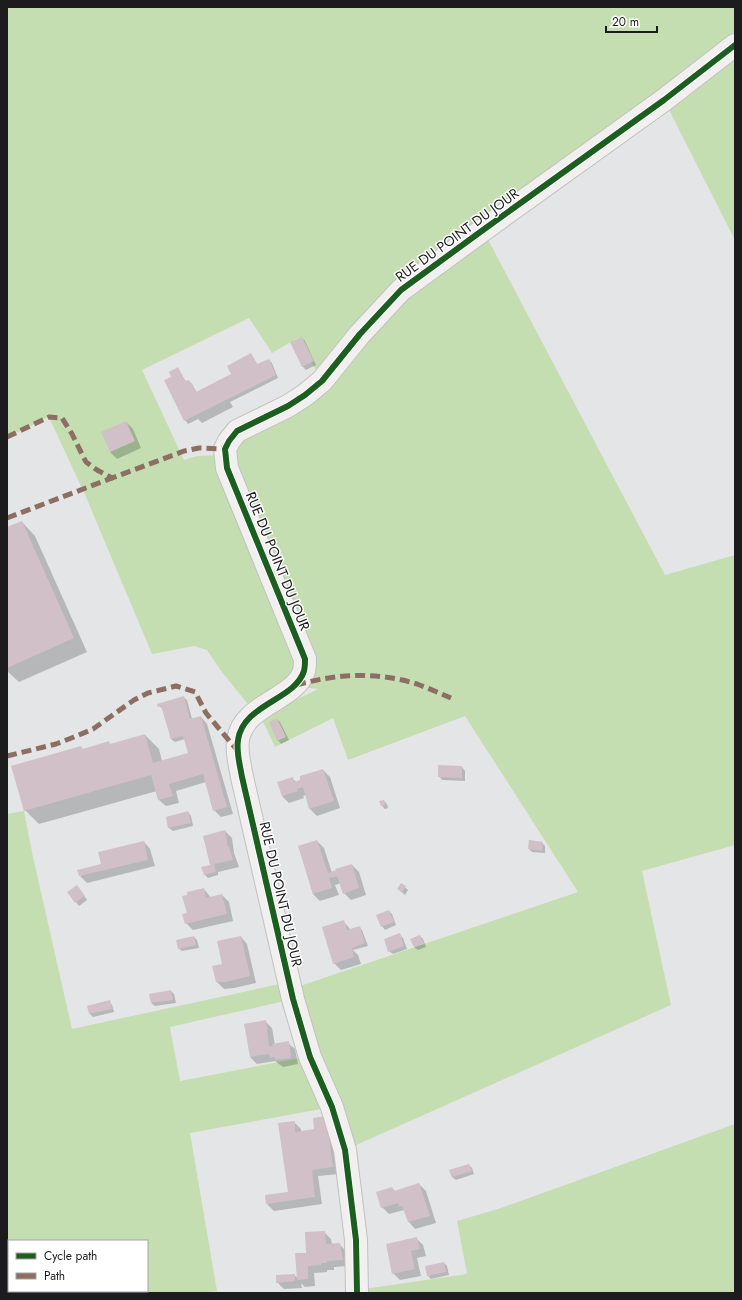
<svg xmlns="http://www.w3.org/2000/svg" width="742" height="1300" font-family="Jost,sans-serif">
  <rect width="100%" height="100%" fill="#e4e5e6"/>
  <g fill="#c4deb1" fill-rule="evenodd">
    <path d="M7,7H735V240L664,100L483,230L665,575L735,555V845L642,871L671,1005L345,1150L332,1107L190,1133L217,1291L201,1293H7V814L24,811L33,857L72,1029L289,982L297,987L578,892L465,716L348,760L333,718L275,747L261,717L318,689L294,686L255,713L222,672L207,650L194,646L152,654L86,497L49,417L7,437ZM249,318L272,353L298,338L322,381L225,449V455L197,456L184,460L142,370ZM293,999L310,1056L180,1081L170,1027ZM9,1241H147V1291H9Z"/>
    <polygon points="735,1124 735,1293 357,1293 357,1290 467,1274 457,1221 498,1209"/>
  </g>
  <g fill="#0003">
    <polygon points="302,338 305,341 316,365 306,370 302,366"/>
    <polygon points="251,355 258,365 269,360 272,363 278,378 230,402 233,407 202,423 198,419 188,424 185,420 172,377 178,368 186,382 189,381 192,384 197,393 232,375"/>
    <polygon points="126,422 133,429 141,448 117,459 110,452"/>
    <polygon points="22,522 35,536 87,652 19,682 7,671 7,528"/>
    <polygon points="183,697 187,700 192,719 201,717 207,724 233,814 221,817 214,810 206,782 176,791 179,803 166,806 159,800 157,791 39,824 25,810 84,750 109,743 111,745 145,735 159,749 162,761 189,754 185,739 175,742 171,739 163,709 159,706"/>
    <polygon points="277,719 280,722 289,740 281,744 278,740 270,722"/>
    <polygon points="462,767 465,771 465,781 442,780 439,776"/>
    <polygon points="323,770 330,777 340,808 317,816 310,809 306,795 303,796 304,798 289,803 282,796 292,778 296,782"/>
    <polygon points="384,801 387,804 388,808 385,809 382,806"/>
    <polygon points="188,812 191,816 193,826 173,831 169,828 167,817"/>
    <polygon points="225,831 232,838 234,853 239,867 218,872 218,875 208,878 205,875 211,866"/>
    <polygon points="317,841 324,848 332,873 352,865 359,872 366,895 351,900 344,893 341,883 335,885 339,895 320,901 313,894 299,847"/>
    <polygon points="144,842 150,849 155,866 87,883 80,876"/>
    <polygon points="542,843 545,846 545,853 532,852 529,849"/>
    <polygon points="401,884 408,890 405,895 398,889"/>
    <polygon points="77,886 87,900 79,906 76,902"/>
    <polygon points="204,889 211,898 222,895 229,902 233,921 193,930 186,923 188,914"/>
    <polygon points="389,911 392,914 396,925 385,930 382,926"/>
    <polygon points="343,921 351,930 359,927 362,930 368,946 353,950 358,955 361,964 341,970 334,963"/>
    <polygon points="400,935 403,938 407,949 393,954 389,951"/>
    <polygon points="420,936 423,939 426,947 418,950 414,947"/>
    <polygon points="194,937 197,940 199,948 182,951 178,948"/>
    <polygon points="241,937 247,944 256,983 234,988 224,989 217,982 223,965"/>
    <polygon points="171,991 174,994 176,1003 155,1006 151,1003"/>
    <polygon points="109,1001 112,1005 114,1012 93,1017 90,1014 88,1006"/>
    <polygon points="265,1021 272,1028 275,1045 288,1043 295,1049 298,1064 283,1067 275,1061 257,1064 250,1057"/>
    <polygon points="294,1122 301,1129 301,1132 316,1130 332,1124 339,1174 318,1176 322,1204 274,1211 267,1204 289,1192"/>
    <polygon points="469,1165 472,1168 474,1174 456,1180 452,1177 450,1171"/>
    <polygon points="419,1184 426,1191 436,1223 415,1229 409,1222 404,1210 389,1214 382,1207 392,1188 396,1192"/>
    <polygon points="324,1232 331,1239 332,1244 339,1244 346,1251 349,1266 334,1267 334,1270 327,1270 327,1272 314,1273 315,1286 305,1287 301,1283 302,1288 284,1289 277,1282 294,1275 298,1278 307,1254"/>
    <polygon points="416,1238 423,1245 426,1256 417,1258 421,1276 400,1280 393,1273"/>
    <polygon points="444,1263 447,1266 449,1275 431,1279 428,1276"/>
  </g>
  <g fill="#d1c0c8">
    <polygon points="302,337 314,361 302,367 290,342"/>
    <polygon points="251,353 257,364 269,359 276,375 184,421 164,380 171,377 169,372 178,367 185,381 189,380 196,392 231,374 227,366"/>
    <polygon points="126,421 135,441 110,452 101,432"/>
    <polygon points="22,521 74,638 7,668 7,527"/>
    <polygon points="184,696 190,719 201,716 227,807 213,811 203,774 169,784 173,796 158,800 151,775 24,811 11,766 81,746 83,749 109,741 110,744 145,734 153,763 188,753 183,736 171,739 161,706 158,707 157,704"/>
    <polygon points="277,718 286,737 277,741 269,722"/>
    <polygon points="438,765 462,766 462,778 438,777"/>
    <polygon points="323,769 334,801 309,809 303,787 297,789 298,791 282,796 277,782 293,777 294,782 300,780 300,776"/>
    <polygon points="384,800 386,805 381,806 379,801"/>
    <polygon points="188,811 191,823 168,828 166,817"/>
    <polygon points="225,830 228,847 229,847 233,860 214,864 216,872 204,875 201,867 210,865 203,836"/>
    <polygon points="317,840 328,873 336,870 335,869 352,864 359,888 343,894 337,876 329,878 332,888 313,894 298,846"/>
    <polygon points="529,840 543,842 542,851 528,849"/>
    <polygon points="144,841 148,860 79,876 77,870 101,864 98,852"/>
    <polygon points="401,883 406,886 402,892 397,889"/>
    <polygon points="77,885 85,896 75,903 67,892"/>
    <polygon points="204,888 206,898 222,894 227,914 185,924 182,914 187,913 182,896 187,895 187,892"/>
    <polygon points="389,910 394,922 381,927 376,915"/>
    <polygon points="344,920 347,930 360,926 365,943 352,948 354,957 333,964 322,927"/>
    <polygon points="400,933 404,946 388,952 384,939"/>
    <polygon points="420,935 424,944 414,947 410,939"/>
    <polygon points="194,936 196,945 178,949 176,940"/>
    <polygon points="241,936 250,976 226,982 216,982 212,966 222,964 217,941"/>
    <polygon points="171,990 173,1000 151,1003 149,994"/>
    <polygon points="110,1000 112,1009 89,1014 87,1006"/>
    <polygon points="266,1020 269,1046 273,1046 272,1044 289,1041 291,1058 275,1060 275,1057 270,1058 269,1054 250,1057 244,1024"/>
    <polygon points="326,1116 333,1167 312,1170 315,1197 266,1204 265,1195 288,1192 278,1123 295,1121 295,1132 314,1129 313,1118"/>
    <polygon points="469,1164 472,1171 452,1177 449,1170"/>
    <polygon points="419,1183 430,1216 408,1222 402,1206 399,1207 398,1203 381,1208 376,1192 392,1187 394,1191"/>
    <polygon points="325,1231 326,1244 340,1243 343,1260 327,1261 327,1263 321,1263 321,1265 308,1266 308,1279 297,1280 295,1253 306,1253 305,1232"/>
    <polygon points="417,1237 420,1249 411,1251 415,1269 392,1274 386,1244"/>
    <polygon points="444,1262 446,1272 427,1276 425,1266"/>
    <polygon points="295,1274 295,1281 276,1283 276,1275"/>
  </g>
  <g fill="none" stroke-linecap="round" stroke-linejoin="round">
    <g stroke="#c0c1c2" stroke-width="24">
      <path id="secondary" d="M357,1293L356,1240L345,1150L332,1107L310,1057L293,999L242,777C240,765 236,752 238,740C243,704 295,700 304,671C305,667 305,663 305,659L227,468L225,449L229,441L237,431L288,406L305,395L322,381L360,334L401,290L483,230L664,100L735,45"/>
    </g>
    <use href="#secondary" stroke="#f2efef" stroke-width="22"/>
    <g stroke="#8d6e63" stroke-width="5" stroke-dasharray="10 5" stroke-linecap="butt">
      <polyline points="7,437 49,417 62,418 72,434 86,462 97,470 112,478 184,451 199,448 225,449"/>
      <polyline points="7,518 112,478"/>
      <path d="M296,685C337,674 375,671 417,684C428,688 439,693 451,698"/>
      <polyline points="7,756 56,744 74,737 93,729 134,700 148,693 176,686 195,692 206,713 237,750"/>
    </g>
    <g stroke="#fff" stroke-width="8">
      <path id="cycleway" d="M357,1293L356,1240L345,1150L332,1107L310,1057L293,999L242,777C240,765 236,752 238,740C243,704 295,700 304,671C305,667 305,663 305,659L227,468L225,449L229,441L237,431L288,406L305,395L322,381L360,334L401,290L483,230L664,100L735,45"/>
    </g>
    <use href="#cycleway" stroke="#1b5e20" stroke-width="6"/>
  </g>
  <g text-anchor="middle" dominant-baseline="central" stroke-width="3" stroke-linejoin="round" paint-order="stroke">
    <g font-size="14" fill="#1c1c1e" stroke="#fff">
      <text transform="translate(457 235) rotate(-36)">RUE DU POINT DU JOUR</text>
      <text transform="translate(278 561) rotate(68)">RUE DU POINT DU JOUR</text>
      <text transform="translate(281 894) rotate(77)">RUE DU POINT DU JOUR</text>
    </g>
  </g>
  <rect width="742" height="1300" fill="none" stroke="#1c1c1e" stroke-width="16"/>
  <rect x="8" y="1240" width="140" height="52" fill="#ffffff" stroke="#a4a4a5"/>
  <rect x="16" y="1253" width="20" height="6" fill="#1b5e20" stroke="#a4a4a5"/>
  <text x="44" y="1260" font-size="12" fill="#1c1c1e">Cycle path</text>
  <rect x="16" y="1273" width="20" height="6" fill="#8d6e63" stroke="#a4a4a5"/>
  <text x="44" y="1280" font-size="12" fill="#1c1c1e">Path</text>
  <path d="M606 26v6h51v-6" fill="none" stroke="#1c1c1e" stroke-width="2"/>
  <text x="612" y="26" font-size="12" fill="#1c1c1e" stroke="#ffffff" stroke-width="3" paint-order="stroke">20 m</text>
</svg>
